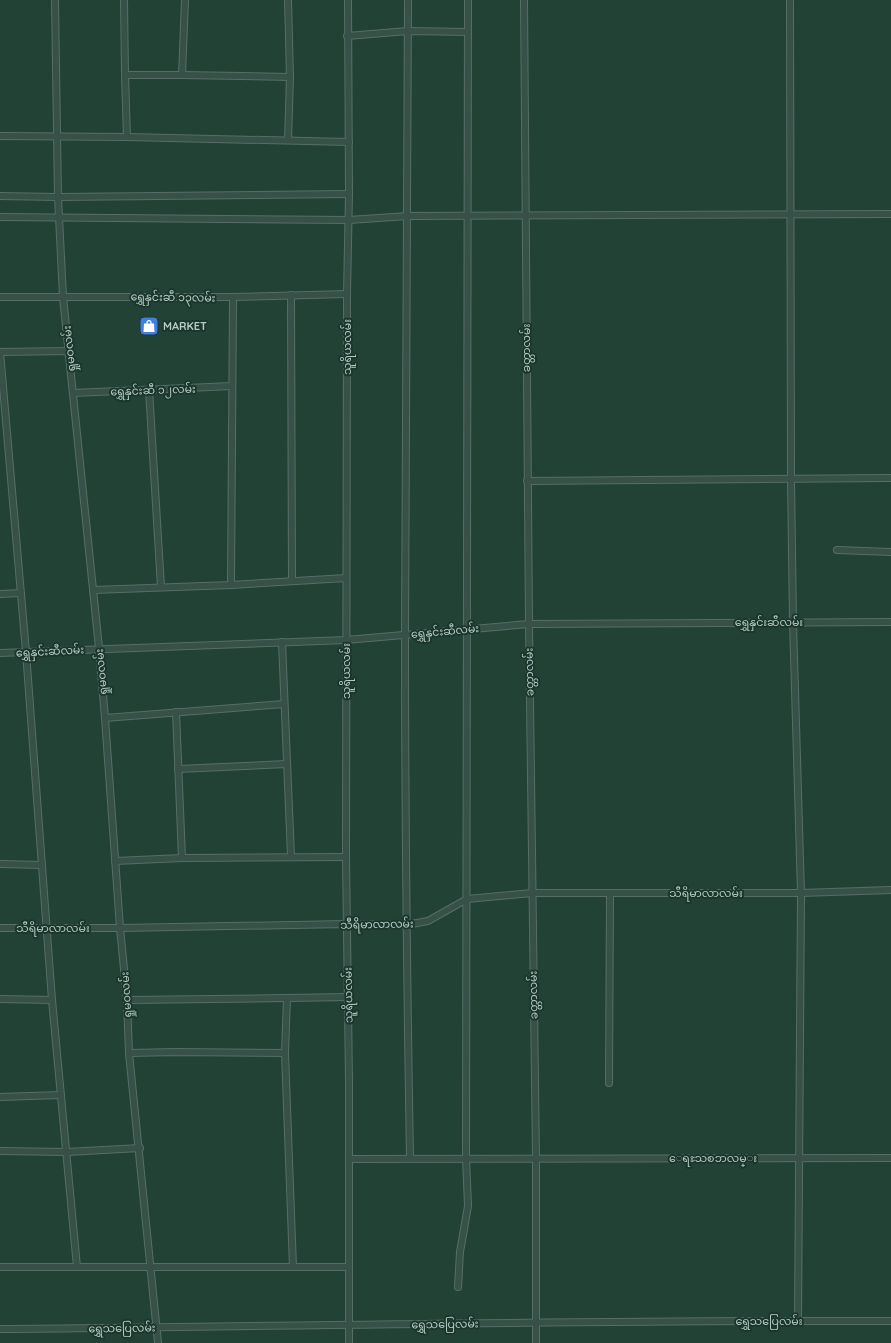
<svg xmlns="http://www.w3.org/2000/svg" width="891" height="1343" font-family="Quicksand,'Noto Sans Myanmar',sans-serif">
  <rect width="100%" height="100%" fill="#234236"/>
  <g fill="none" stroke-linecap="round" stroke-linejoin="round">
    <g stroke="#556f66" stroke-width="8">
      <g id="minor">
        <polyline points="55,0 58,197 63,297 99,648 105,718 120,928 127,1000 129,1053 158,1343"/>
        <polyline points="124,0 125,75 182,75 290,77 288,0"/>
        <polyline points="348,0 349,194 347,294 346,857 349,1082 349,1343"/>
        <path d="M408,0C408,212 405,423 405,635C405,809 407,984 410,1158"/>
        <polyline points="524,0 529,624 536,1158 536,1343"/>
        <polyline points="790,0 791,479 793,622 801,893 798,1321"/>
        <polyline points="347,36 408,31 468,32"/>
        <polyline points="125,75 127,137"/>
        <polyline points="182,75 185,0"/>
        <polyline points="0,136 127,137 349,142"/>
        <polyline points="288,140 290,77"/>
        <polyline points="0,196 58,197 349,194"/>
        <polyline points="0,217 349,220 408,216 891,214"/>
        <polyline points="291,295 292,581"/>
        <polyline points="0,297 233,297 347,294"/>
        <polyline points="0,352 26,652 52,1000 77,1267"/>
        <polyline points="0,352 69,351"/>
        <polyline points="149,390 161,587"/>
        <polyline points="73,393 232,386"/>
        <polyline points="527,481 891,478"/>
        <polyline points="837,550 891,552"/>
        <polyline points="231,585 233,297"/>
        <polyline points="93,590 231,585 346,578"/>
        <polyline points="0,594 21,593"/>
        <polyline points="282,642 291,856"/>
        <polyline points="0,653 346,640 529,624 891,622"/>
        <polyline points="176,712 182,858"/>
        <polyline points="105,718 284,704"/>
        <polyline points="178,769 287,764"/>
        <polyline points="115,861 182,858 346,857"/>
        <polyline points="0,864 42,865"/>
        <polyline points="0,928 120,928 346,924 406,925 428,921 467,899 532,893 801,893 891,890"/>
        <polyline points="0,999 52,1000"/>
        <polyline points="127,1000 287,998 348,997"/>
        <polyline points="129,1053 177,1052 285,1053 287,998"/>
        <polyline points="285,1053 293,1267"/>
        <polyline points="609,1083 610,893"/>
        <polyline points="0,1097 61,1095"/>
        <polyline points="0,1151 67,1152 140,1148"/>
        <polyline points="349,1159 891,1158"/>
        <polyline points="0,1267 349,1267"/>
        <polyline points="458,1287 460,1252 468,1206 466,1158 468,0"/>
        <path d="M0,1329C297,1326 594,1320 891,1321"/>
      </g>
    </g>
    <use href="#minor" stroke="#375148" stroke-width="6"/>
  </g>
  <defs>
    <g id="shop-square" transform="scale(1)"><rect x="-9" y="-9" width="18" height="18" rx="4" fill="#3f7fe0" stroke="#1c362d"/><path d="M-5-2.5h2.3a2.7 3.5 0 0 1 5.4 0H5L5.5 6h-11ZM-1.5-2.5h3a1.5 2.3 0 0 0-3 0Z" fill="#fff"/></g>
  </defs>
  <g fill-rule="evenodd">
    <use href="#shop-square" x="149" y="326"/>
  </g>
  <g text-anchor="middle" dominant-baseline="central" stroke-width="4" stroke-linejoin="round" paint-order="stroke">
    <g font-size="11" fill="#b3ccc4" stroke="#1c362d">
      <text transform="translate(173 297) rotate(1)">ရွှေနှင်းဆီ ၁၃လမ်း</text>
      <text transform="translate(347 347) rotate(-90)">သူရိယလမ်း</text>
      <text transform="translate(526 348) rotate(-90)">ခတ္တာလမ်း</text>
      <text transform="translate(69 349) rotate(-96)">ရှုမဝလမ်း</text>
      <text transform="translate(153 390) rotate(-2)">ရွှေနှင်းဆီ ၁၂လမ်း</text>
      <text x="769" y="622">ရွှေနှင်းဆီလမ်း</text>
      <text transform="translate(445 631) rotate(-5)">ရွှေနှင်းဆီလမ်း</text>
      <text transform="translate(50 651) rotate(-3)">ရွှေနှင်းဆီလမ်း</text>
      <text transform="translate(346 671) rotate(-90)">သူရိယလမ်း</text>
      <text transform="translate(101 672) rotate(-95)">ရှုမဝလမ်း</text>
      <text transform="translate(529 672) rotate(-91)">ခတ္တာလမ်း</text>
      <text x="706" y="893">သီရိမာလာလမ်း</text>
      <text transform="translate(377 924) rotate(-1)">သီရိမာလာလမ်း</text>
      <text x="53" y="928">သီရိမာလာလမ်း</text>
      <text transform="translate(126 995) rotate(-94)">ရှုမဝလမ်း</text>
      <text transform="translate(348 995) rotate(-91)">သူရိယလမ်း</text>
      <text transform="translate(533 995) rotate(-91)">ခတ္တာလမ်း</text>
      <text x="713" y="1158">ေရႊသစၥာလမ္း</text>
      <text x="769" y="1321">ရွှေသပြေလမ်း</text>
      <text transform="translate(445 1324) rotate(-1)">ရွှေသပြေလမ်း</text>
      <text transform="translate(122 1328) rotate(-1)">ရွှေသပြေလမ်း</text>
    </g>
    <g font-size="11" font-weight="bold" fill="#b3ccc4" stroke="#1c362d" text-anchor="start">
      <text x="163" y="326">MARKET</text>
    </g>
  </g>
</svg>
